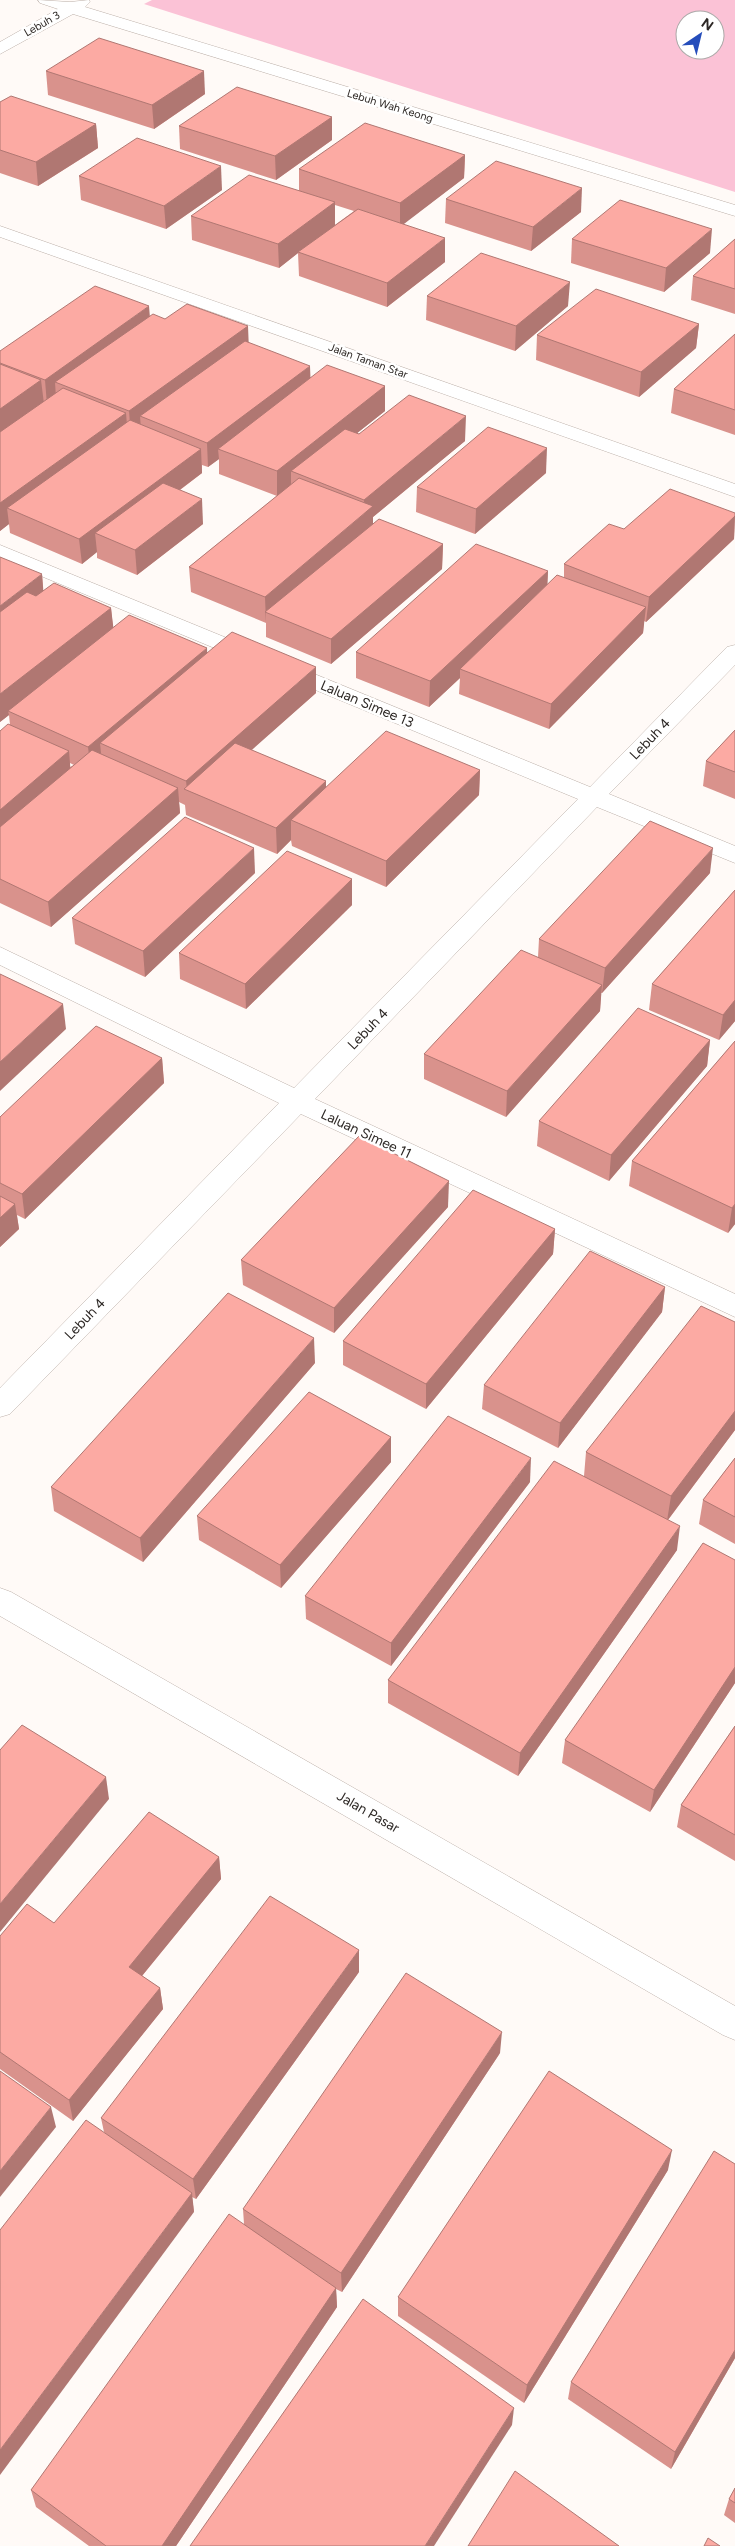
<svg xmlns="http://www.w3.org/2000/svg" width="735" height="2546" font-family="Figtree,sans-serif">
  <rect width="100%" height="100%" fill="#fffaf7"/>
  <path fill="#fbc2d6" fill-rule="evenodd" d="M152,0H735V192L144,4ZM685,20H715V50H685Z"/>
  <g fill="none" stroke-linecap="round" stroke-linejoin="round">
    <g stroke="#bcb0a9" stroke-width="1">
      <g id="minor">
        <polygon points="38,0 70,2 89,0 90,2 85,7 735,205 735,216 73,14 0,54 0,42 58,9 40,3"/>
        <polygon points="0,226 735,484 735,497 0,237"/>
        <polygon points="0,545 590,787 727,647 735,645 735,665 609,794 735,846 735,863 597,807 315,1099 735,1294 735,1317 301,1114 10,1414 0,1417 0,1388 279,1103 0,965 0,947 294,1088 578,799 0,559"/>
        <polygon points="0,1588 11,1592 735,2006 735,2040 723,2035 0,1616"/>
      </g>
    </g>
    <use href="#minor" fill="#fff" fill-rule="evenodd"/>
  </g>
  <g fill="#d9928c" fill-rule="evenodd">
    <polygon points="46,71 205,94 154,129 48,95"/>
    <polygon points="0,102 96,124 98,148 38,186 0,173"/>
    <polygon points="332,117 332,140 276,180 180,149 179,126"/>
    <path d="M465,155L464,178L403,224L445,262L387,307L299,276L298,253L279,268L192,240L191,216L299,191V169ZM335,205L354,211L335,225Z"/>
    <polygon points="79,176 222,190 166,229 81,200"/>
    <polygon points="446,199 581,212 531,251 445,223"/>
    <polygon points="572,239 710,253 664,292 571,263"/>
    <polygon points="735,239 735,314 691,300 693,276"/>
    <polygon points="427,296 568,306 515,351 426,320"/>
    <polygon points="150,316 165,319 248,326 248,342 311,378 385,386 385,411 357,433 359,434 465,441 373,517 373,524 443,544 442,569 331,664 266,637 266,623 191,592 189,567 277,496 219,474 219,459 208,467 202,465 202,473 180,490 203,524 137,575 97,558 97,552 82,564 10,533 9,524 0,531 0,351"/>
    <polygon points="699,324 696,348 639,397 536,360 537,335"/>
    <polygon points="735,334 735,435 671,413 674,389"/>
    <polygon points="546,473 475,534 416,512 417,487"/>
    <polygon points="735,513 734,539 646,622 644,621 643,633 549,729 459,694 460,678 429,707 356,678 356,652 548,571 547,584 564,578 564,564 624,529"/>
    <path d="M42,574L43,590L111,608L113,628L207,653L316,693L251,750L326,781V787L480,770L479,795L386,887L292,846L291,840L277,854L186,815L185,805L179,802L180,813L51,927L0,903V731L10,725L9,715L0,722ZM70,763L74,765L70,767Z"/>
    <polygon points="735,730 735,799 703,786 706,761"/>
    <polygon points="255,873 145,977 75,944 72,918"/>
    <polygon points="710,873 602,993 601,993 600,1011 506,1117 424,1079 424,1054 538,957 539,939"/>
    <polygon points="352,879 352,905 246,1009 180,979 179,953"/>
    <polygon points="735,890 735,1021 719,1040 649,1010 652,984"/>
    <polygon points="710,1040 707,1066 609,1181 537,1146 539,1121"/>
    <polygon points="735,1041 735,1224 728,1233 629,1186 632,1161"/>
    <polygon points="162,1058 164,1083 25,1219 17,1215 19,1229 0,1247 0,1117"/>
    <polygon points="448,1207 334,1333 243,1285 241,1260"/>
    <polygon points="555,1229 553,1254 426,1409 343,1365 343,1341"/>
    <polygon points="665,1287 662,1312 558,1448 482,1409 484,1385"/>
    <polygon points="735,1322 735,1430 668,1520 677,1550 518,1776 388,1703 388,1680 584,1476 586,1452"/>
    <polygon points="315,1363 143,1562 54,1511 51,1487"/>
    <polygon points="391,1437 391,1462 281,1588 199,1540 197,1516"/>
    <polygon points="735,1458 735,1544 699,1524 703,1500"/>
    <polygon points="530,1482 391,1666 306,1619 305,1596"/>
    <polygon points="735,1560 735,1683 650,1812 562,1763 565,1740"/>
    <polygon points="735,1726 735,1861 677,1827 681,1805"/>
    <polygon points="219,1857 221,1879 142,1976 160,1988 163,2009 73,2121 0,2069 0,1936 54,1923"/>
    <polygon points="359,1972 196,2199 192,2197 194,2212 104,2132 101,2118"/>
    <polygon points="500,2053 342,2292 336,2289 337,2307 176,2546 89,2546 36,2507 31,2490 244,2224 243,2209"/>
    <polygon points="735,2164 735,2358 671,2469 568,2399 571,2382"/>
    <polygon points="668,2170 524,2403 398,2316 398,2297"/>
    <polygon points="735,2488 735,2523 724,2515 729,2499"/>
  </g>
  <g fill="#b07772">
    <polygon points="204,71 205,94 154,129 152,105"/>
    <polygon points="332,117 332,140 276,180 275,156"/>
    <polygon points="96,124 98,148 38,186 36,162"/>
    <polygon points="465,155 464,178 400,227 400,203"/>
    <polygon points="221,166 222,190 166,229 164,206"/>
    <polygon points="582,188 581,212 531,251 533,227"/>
    <polygon points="335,202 335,226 298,252 298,253 279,268 278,244"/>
    <polygon points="712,229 710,253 664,292 666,268"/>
    <polygon points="445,238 445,262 387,307 387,283"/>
    <polygon points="570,282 568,306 515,351 516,326"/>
    <polygon points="149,306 151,330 55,382 56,398 47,405 45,380"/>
    <polygon points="699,324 696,348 639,397 641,372"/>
    <polygon points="248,326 249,351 140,416 141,429 131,436 129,411"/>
    <polygon points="310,366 311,390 218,449 219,459 208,467 207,443"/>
    <polygon points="41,380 44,404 0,436 0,409"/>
    <polygon points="385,386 385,411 303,476 291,471 291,486 277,496 277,471"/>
    <polygon points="126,413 128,438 7,508 9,524 0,531 0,503"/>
    <polygon points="466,416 465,441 373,517 373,531 265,612 266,623 265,597 364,514 364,500"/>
    <polygon points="547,448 546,473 475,534 476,509"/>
    <polygon points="201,449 202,473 113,540 95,533 97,552 82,564 79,539"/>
    <polygon points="202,499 203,524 137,575 135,550"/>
    <polygon points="735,516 734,539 646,622 649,597"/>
    <polygon points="443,544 442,569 331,664 331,639"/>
    <polygon points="548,571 547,596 460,669 460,678 429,707 430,681"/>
    <polygon points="42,574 44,599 0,633 0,606"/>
    <polygon points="646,607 643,633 549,729 551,704"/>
    <polygon points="111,608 114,633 8,711 9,715 0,722 0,694"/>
    <polygon points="207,648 208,673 100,743 102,763 91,772 88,747"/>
    <polygon points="316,667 316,693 200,796 187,790 186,781"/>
    <polygon points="69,751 71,776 0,838 0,810"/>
    <polygon points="480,770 479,795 386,887 386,861"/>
    <polygon points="326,781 326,806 291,820 291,840 277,854 276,828"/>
    <polygon points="178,788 180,813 51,927 48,902"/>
    <polygon points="254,848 255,873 145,977 143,951"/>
    <polygon points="713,848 710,873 602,993 605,968"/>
    <polygon points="352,879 352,905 246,1009 245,984"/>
    <polygon points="602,985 600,1011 506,1117 507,1091"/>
    <polygon points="735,1000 735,1021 719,1040 723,1015"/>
    <polygon points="63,1004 66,1029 0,1091 0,1062"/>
    <polygon points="710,1040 707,1066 609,1181 611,1155"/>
    <polygon points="162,1058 164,1083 25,1219 22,1194"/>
    <polygon points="449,1181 448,1207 334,1333 334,1308"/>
    <polygon points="15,1204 19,1229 0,1247 0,1218"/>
    <polygon points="735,1204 735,1224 728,1233 732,1208"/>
    <polygon points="555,1229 553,1254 426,1409 426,1384"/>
    <polygon points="665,1287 662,1312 558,1448 560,1423"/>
    <polygon points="314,1338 315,1363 143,1562 140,1538"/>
    <polygon points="735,1411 735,1430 667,1521 671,1496"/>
    <polygon points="391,1437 391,1462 281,1588 280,1565"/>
    <polygon points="531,1458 530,1482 391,1666 391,1643"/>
    <polygon points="680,1526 677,1550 518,1776 520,1753"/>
    <polygon points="735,1667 735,1683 650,1812 654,1790"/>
    <polygon points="106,1777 109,1799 0,1932 0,1904"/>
    <polygon points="219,1857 221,1879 132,1988 129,1967"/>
    <polygon points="359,1950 359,1972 196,2199 193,2179"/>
    <polygon points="160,1988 163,2009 73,2121 69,2100"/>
    <polygon points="502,2032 500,2053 342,2292 341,2273"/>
    <polygon points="51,2107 56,2127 0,2197 0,2171"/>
    <polygon points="672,2150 668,2170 524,2403 527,2385"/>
    <polygon points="192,2193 194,2212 0,2475 0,2450"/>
    <polygon points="336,2288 337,2307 176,2546 162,2546"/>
    <polygon points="735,2350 735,2358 671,2469 675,2452"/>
    <polygon points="514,2408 512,2425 434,2546 425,2546"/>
  </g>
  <g fill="#fcaaa3" stroke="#b07772">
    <polygon points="99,38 204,71 152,105 46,71"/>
    <polygon points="237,87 332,117 275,156 179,126"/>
    <polygon points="11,96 96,124 36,162 0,150 0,102"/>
    <polygon points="365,123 465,155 400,203 299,169"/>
    <polygon points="137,138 221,166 164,206 79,176"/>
    <polygon points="496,161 582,188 533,227 446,199"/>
    <polygon points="249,175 335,202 278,244 191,216"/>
    <polygon points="620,200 712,229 666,268 572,239"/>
    <polygon points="358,209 445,238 387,283 298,252"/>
    <polygon points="735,239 735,289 693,276"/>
    <polygon points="481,253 570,282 516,326 427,296"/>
    <polygon points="95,286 149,306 45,380 0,363 0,351"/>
    <polygon points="596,289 699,324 641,372 537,335"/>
    <polygon points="187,304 248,326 129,411 55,382 153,314 165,319"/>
    <polygon points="735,334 735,410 674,389"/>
    <polygon points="245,341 310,366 207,443 140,416"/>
    <polygon points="0,364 41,380 0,409"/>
    <polygon points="327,365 385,386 277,471 218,449"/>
    <polygon points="63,388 126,413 0,503 0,432"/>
    <polygon points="409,395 466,416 364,500 291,471 345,429 359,434"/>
    <polygon points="130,420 201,449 79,539 7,508"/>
    <polygon points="488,427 547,448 476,509 417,487"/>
    <polygon points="299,478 373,506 265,597 189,567"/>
    <polygon points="163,483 202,499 135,550 95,533"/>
    <polygon points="670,489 735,513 735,516 649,597 564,564 609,524 624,529"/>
    <polygon points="379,519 443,544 331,639 265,612"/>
    <polygon points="476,544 548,571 430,681 356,652"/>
    <polygon points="0,557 42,574 0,606"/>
    <polygon points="557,575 646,607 551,704 460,669"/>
    <polygon points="54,583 111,608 0,694 0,612 27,592 36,596"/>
    <polygon points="129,615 207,648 88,747 8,711"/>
    <polygon points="232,632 316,667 186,781 100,743"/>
    <polygon points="8,724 69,751 0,810 0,731"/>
    <polygon points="735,730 735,772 706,761"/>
    <polygon points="386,731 480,770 386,861 291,820"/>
    <polygon points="235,743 326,781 276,828 184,789"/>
    <polygon points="92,750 178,788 48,902 0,879 0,827"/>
    <polygon points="185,817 254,848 143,951 72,918"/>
    <polygon points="650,821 713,848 605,968 539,939"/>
    <polygon points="287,851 352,879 245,984 179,953"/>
    <polygon points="735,890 735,1000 723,1015 652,984"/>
    <polygon points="521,950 602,985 507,1091 424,1054"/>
    <polygon points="0,974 63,1004 0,1062"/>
    <polygon points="638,1008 710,1040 611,1155 539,1121"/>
    <polygon points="96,1026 162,1058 22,1194 0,1183 0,1117"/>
    <polygon points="735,1041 735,1204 732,1208 632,1161"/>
    <polygon points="359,1136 449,1181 334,1308 241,1260"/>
    <polygon points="473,1190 555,1229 426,1384 343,1341"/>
    <polygon points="0,1196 15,1204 0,1218"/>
    <polygon points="590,1251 665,1287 560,1423 484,1385"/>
    <polygon points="228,1293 314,1338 140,1538 51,1487"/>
    <polygon points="701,1306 735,1322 735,1411 671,1496 586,1452"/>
    <polygon points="309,1392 391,1437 280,1565 197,1516"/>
    <polygon points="448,1416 531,1458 391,1643 305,1596"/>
    <polygon points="735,1458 735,1517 703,1500"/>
    <polygon points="554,1461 680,1526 520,1753 388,1680"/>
    <polygon points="703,1543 735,1560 735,1667 654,1790 565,1740"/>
    <polygon points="22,1725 106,1777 0,1904 0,1750"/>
    <polygon points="735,1726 735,1835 681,1805"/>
    <polygon points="149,1812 219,1857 129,1967 160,1988 69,2100 0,2052 0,1936 27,1904 54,1923"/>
    <polygon points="270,1896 359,1950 193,2179 101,2118"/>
    <polygon points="406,1973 502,2032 341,2273 243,2209"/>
    <polygon points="0,2071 51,2107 0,2171"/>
    <polygon points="549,2071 672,2150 527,2385 398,2297"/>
    <polygon points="86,2120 192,2193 0,2450 0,2230"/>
    <polygon points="714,2151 735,2164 735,2350 675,2452 571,2382"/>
    <polygon points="229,2214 336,2288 162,2546 106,2546 31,2490"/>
    <polygon points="363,2299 514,2408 425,2546 190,2546"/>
    <polygon points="515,2471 619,2546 468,2546"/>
    <polygon points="735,2488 735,2503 729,2499"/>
    <polygon points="708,2538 720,2546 704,2546"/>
  </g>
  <g text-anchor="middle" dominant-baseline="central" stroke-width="5" stroke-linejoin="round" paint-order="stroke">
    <g font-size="11" fill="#2d2825" stroke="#fff">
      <text transform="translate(42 24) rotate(-30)">Lebuh 3</text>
      <text transform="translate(390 106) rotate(17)">Lebuh Wah Keong</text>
      <text transform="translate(368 361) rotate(20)">Jalan Taman Star</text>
    </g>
    <g font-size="14" fill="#2d2825" stroke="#fff">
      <text transform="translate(367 704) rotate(23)">Laluan Simee 13</text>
      <text transform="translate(650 739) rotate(-46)">Lebuh 4</text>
      <text transform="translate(368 1029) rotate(-46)">Lebuh 4</text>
      <text transform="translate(366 1134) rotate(25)">Laluan Simee 11</text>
      <text transform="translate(85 1319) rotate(-46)">Lebuh 4</text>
      <text transform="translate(368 1812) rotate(30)">Jalan Pasar</text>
    </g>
  </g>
  <g transform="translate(700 35) rotate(35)"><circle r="24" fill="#ffffff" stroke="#aba9a8"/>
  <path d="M0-4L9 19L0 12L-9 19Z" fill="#254dbb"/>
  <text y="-8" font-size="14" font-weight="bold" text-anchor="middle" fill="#2d2825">N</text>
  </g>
</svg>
